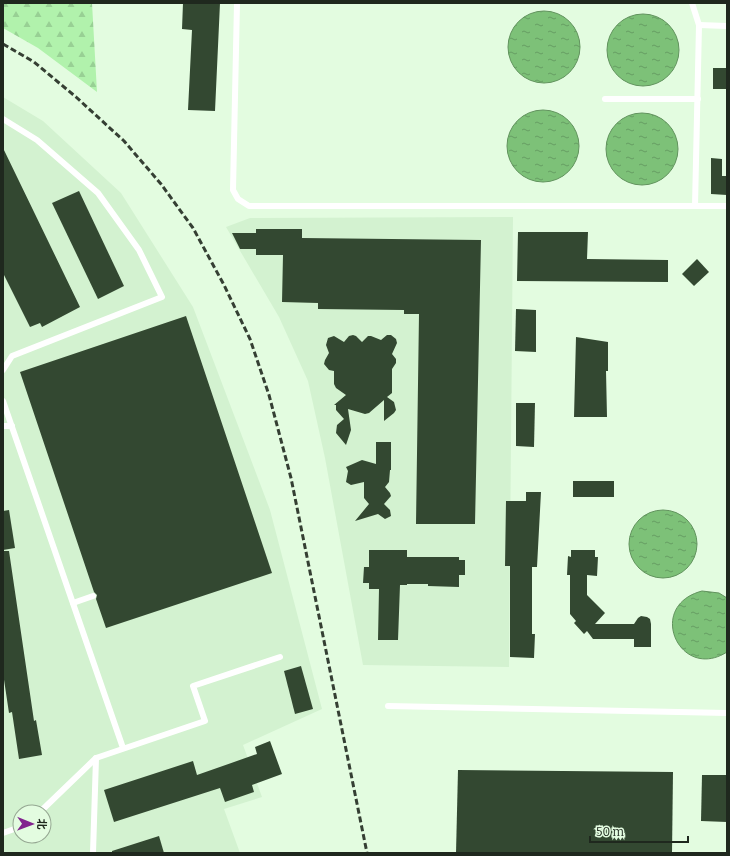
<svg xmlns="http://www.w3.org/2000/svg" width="730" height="856" font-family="Bitter,'Noto Sans SC',serif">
  <defs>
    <pattern id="forest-firs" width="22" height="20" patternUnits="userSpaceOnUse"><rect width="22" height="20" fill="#b1f2ac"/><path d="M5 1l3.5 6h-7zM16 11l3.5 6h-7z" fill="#98d094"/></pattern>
    <pattern id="water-ripples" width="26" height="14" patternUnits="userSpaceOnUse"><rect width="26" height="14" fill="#7dc178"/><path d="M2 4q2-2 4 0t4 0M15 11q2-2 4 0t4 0" fill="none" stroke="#669d62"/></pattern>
  </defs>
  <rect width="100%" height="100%" fill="#e3fce0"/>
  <g fill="#d3f2d0" fill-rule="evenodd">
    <path d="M3,97L43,121L121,193L193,307L270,510L322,709L243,745L262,797L224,809L240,853H3ZM20,812H44V836H20Z"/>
    <polygon points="513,217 509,667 363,665 325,458 308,381 279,317 226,227 250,218"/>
  </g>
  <polygon fill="url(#forest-firs)" points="3,3 92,3 97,92 38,48 3,28"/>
  <g fill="url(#water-ripples)" stroke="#61935d">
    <circle cx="544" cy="47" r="36"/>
    <circle cx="643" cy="50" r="36"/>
    <circle cx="543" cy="146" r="36"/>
    <circle cx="642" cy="149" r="36"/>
    <circle cx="663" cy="544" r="34"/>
    <path d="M702,591L719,593L727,598V652C680,682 645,606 702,591Z"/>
  </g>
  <g fill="#334831">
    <polygon points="183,3 220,3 215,111 188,110 192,30 182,29"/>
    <rect x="713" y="68" width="14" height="21"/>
    <polygon points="3,148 80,307 42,327 40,323 30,327 3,273"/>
    <polygon points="711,158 722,159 722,176 727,176 727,195 711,194"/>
    <polygon points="79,191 124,286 98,299 52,203"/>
    <polygon points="256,229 302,229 302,238 481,240 475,524 416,524 419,314 404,314 404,310 318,309 318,303 282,302 283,255 256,255 256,249 240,249 232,233 256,233"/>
    <polygon points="518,232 588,232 587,259 668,260 668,282 517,281"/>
    <polygon points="697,259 709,272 694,286 682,274"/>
    <polygon points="516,309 536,310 536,352 515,351"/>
    <polygon points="186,316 272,573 106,628 96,599 97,595 94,592 20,372"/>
    <polygon points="353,335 356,336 362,342 368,336 371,336 381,340 387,335 391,335 396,339 397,343 392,354 396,359 396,363 392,369 392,393 387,397 394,402 396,410 394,413 384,421 384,400 369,413 365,414 348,409 351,430 346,445 336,433 337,425 344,419 336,410 336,405 334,405 346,395 336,388 334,384 334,371 329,370 324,364 325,360 329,353 326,345 328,338 334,336 344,342 349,336"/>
    <polygon points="576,337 608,342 608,371 606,371 607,417 574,417"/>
    <polygon points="516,403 535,403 534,447 516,446"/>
    <polygon points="376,442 391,442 391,470 390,470 389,482 385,487 390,493 391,496 384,504 390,510 391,516 385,519 378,514 355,521 369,504 364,498 364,482 351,485 346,482 348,471 346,467 362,460 376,464"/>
    <rect x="573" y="481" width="41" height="16"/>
    <polygon points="526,492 541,492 537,567 532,567 532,634 535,634 534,658 510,657 510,566 505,566 506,501 526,501"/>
    <polygon points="9,510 15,548 3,550 3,511"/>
    <polygon points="369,550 407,550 407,557 459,557 459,560 465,560 465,575 459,575 459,587 428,586 428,584 407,584 407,585 400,585 398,640 378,640 379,589 369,589 369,583 363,583 364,567 369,567"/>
    <polygon points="571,550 595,550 595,557 598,557 597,576 587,575 587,595 605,613 595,624 634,624 638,618 641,616 647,617 650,619 651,624 651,647 634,647 634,639 593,639 587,631 584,634 574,623 576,621 570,614 570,575 567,575 568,556 571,557"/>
    <polygon points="3,551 9,551 34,721 36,720 42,755 19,759 12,712 9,713 3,673"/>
    <polygon points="301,666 313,709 295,714 284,671"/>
    <polygon points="270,741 282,774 252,785 254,792 225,802 220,788 114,822 104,790 193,761 197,775 257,754 255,747"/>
    <polygon points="458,770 673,772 672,853 456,853"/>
    <polygon points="702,775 727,775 727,822 701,821"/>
    <polygon points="159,836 164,853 112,853 112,851"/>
  </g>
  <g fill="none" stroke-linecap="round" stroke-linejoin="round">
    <g stroke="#fff" stroke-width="6">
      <polyline points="237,3 233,190 238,199 249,206 727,206"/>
      <polyline points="692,3 699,25 695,206"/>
      <polyline points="699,25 727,26"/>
      <polyline points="605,99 698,99"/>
      <polyline points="3,119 37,140 98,193 139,250 162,297 12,356 3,370"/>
      <polyline points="3,401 123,748"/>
      <polyline points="3,426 12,426"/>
      <polyline points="73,603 93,596"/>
      <polyline points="388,706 727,713"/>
      <polyline points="40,812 96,758 205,721 193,686 280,657"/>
      <polyline points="3,833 20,827"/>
      <polyline points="93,853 96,758"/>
    </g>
    <polyline stroke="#353f33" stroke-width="3" stroke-dasharray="6 3" stroke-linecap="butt" points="3,44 34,62 76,97 124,141 161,184 193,228 224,285 250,339 269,395 291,478 367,853"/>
  </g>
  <rect width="730" height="856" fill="none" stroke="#1f281e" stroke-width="8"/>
  <g transform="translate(32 824) rotate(91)"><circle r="19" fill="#e3fce0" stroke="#95a792"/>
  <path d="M0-3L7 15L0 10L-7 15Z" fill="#82238e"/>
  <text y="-6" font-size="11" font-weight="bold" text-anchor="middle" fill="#1f281e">北</text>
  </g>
  <path d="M590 836v6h98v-6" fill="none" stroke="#1f281e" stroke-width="2"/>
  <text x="596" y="836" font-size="12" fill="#1f281e" stroke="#e3fce0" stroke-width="3" paint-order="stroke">50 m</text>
</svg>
